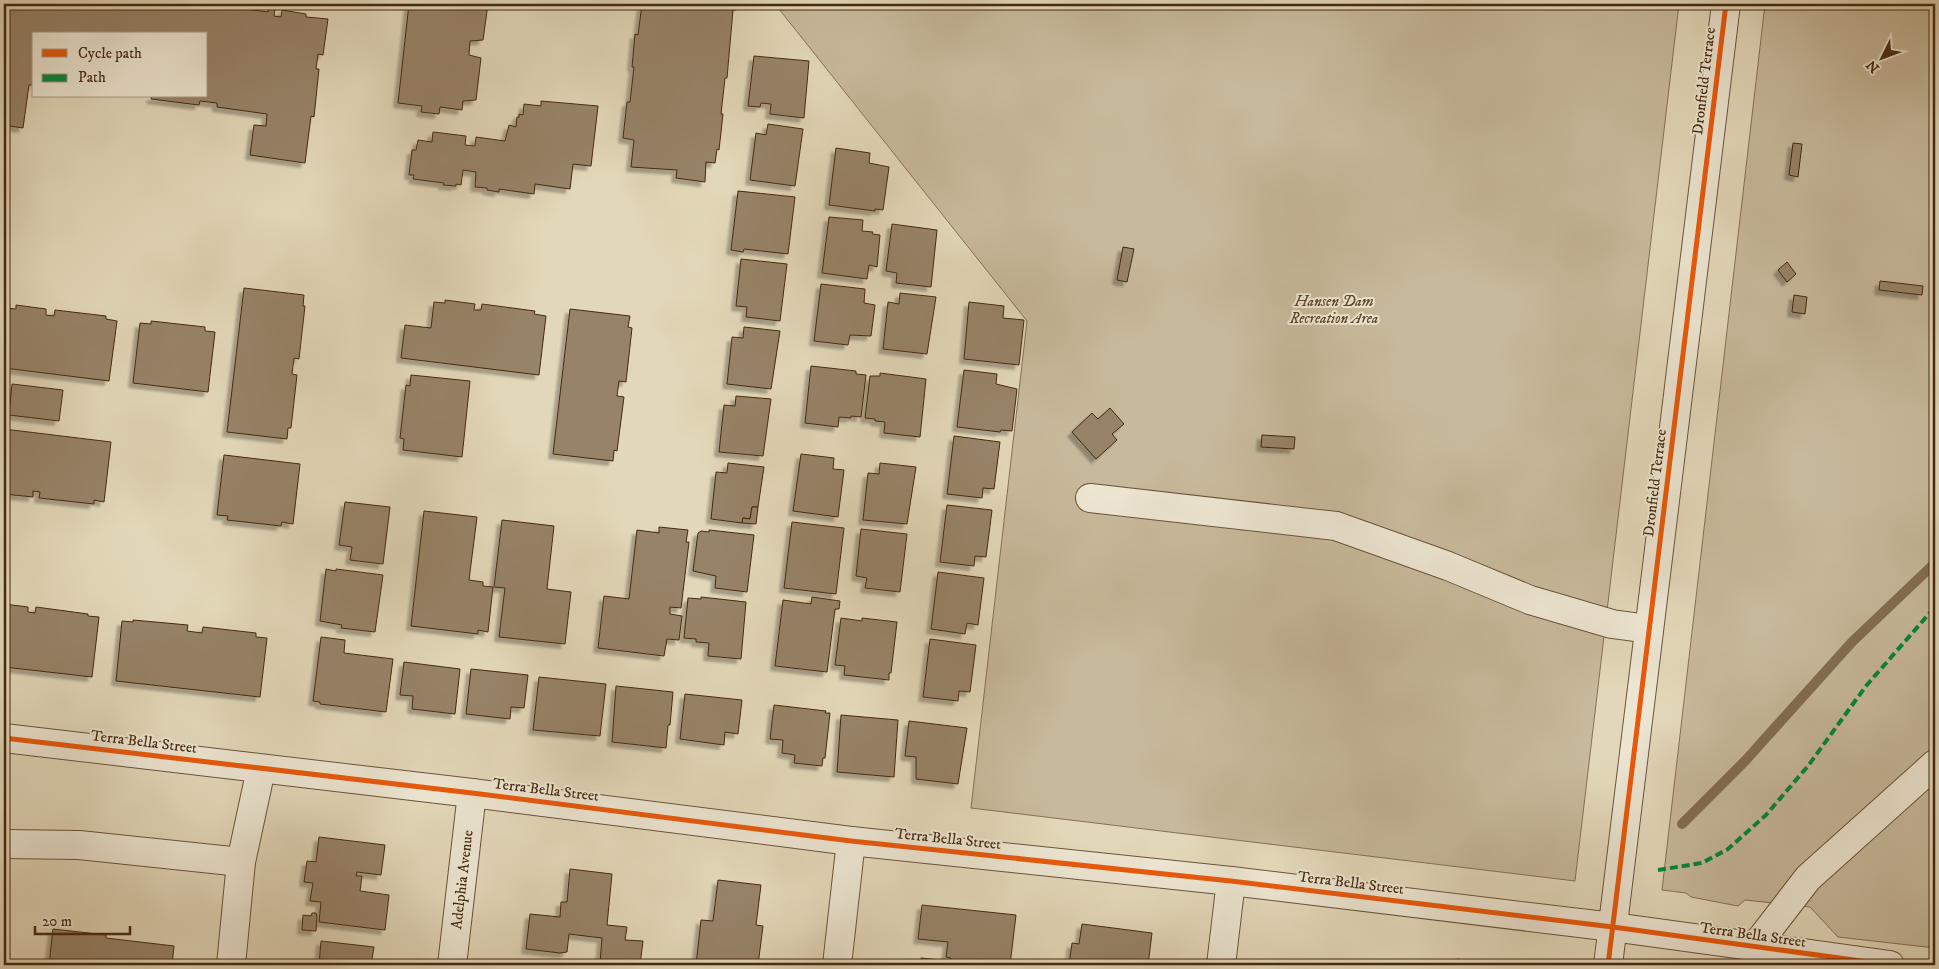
<svg xmlns="http://www.w3.org/2000/svg" width="1939" height="969" font-family="'IM FELL DW Pica',serif">
  <defs>
    <filter id="shadow"><feDropShadow dx="-4.5" dy="4.5" stdDeviation="1" flood-color="#0004"/></filter>
  </defs>
  <rect width="100%" height="100%" fill="#e2d7b8"/>
  <filter id="stains"><feTurbulence type="fractalNoise" baseFrequency=".004" numOctaves="4"/><feColorMatrix values="0 0 0 0 .2 0 0 0 0 .09 0 0 0 0 .02 0 0 0 .5 -.17"/></filter>
  <radialGradient id="worn" r=".72"><stop offset=".6" stop-color="#630" stop-opacity="0"/><stop offset="1" stop-color="#630" stop-opacity=".3"/></radialGradient>
  <g fill="#c7b99b" stroke="#867155">
    <polygon points="775,4 1679,4 1575,881 971,808 1027,321"/>
    <polygon points="1765,4 1935,4 1935,948 1838,937 1810,907 1745,900 1738,906 1691,897 1686,893 1662,890"/>
  </g>
  <g fill="none" stroke-linecap="round" stroke-linejoin="round">
    <polyline stroke="#836e52" stroke-width="10" points="1682,824 1745,761 1852,642 1935,563"/>
  </g>
  <g fill="#978367" stroke="#45290f" filter="url(#shadow)">
    <polygon points="4,4 212,4 211,5 226,7 226,4 233,4 232,7 268,12 268,9 275,9 274,16 281,17 282,10 306,14 306,17 328,19 323,55 318,54 316,69 319,69 314,117 311,116 305,163 250,155 254,125 266,126 267,114 217,107 217,103 200,101 199,105 151,99 152,96 206,96 206,34 34,34 34,85 29,85 23,128 4,125"/>
    <polygon points="409,4 488,4 483,40 470,41 469,55 481,58 476,100 463,101 462,110 440,107 439,114 421,112 422,106 398,103"/>
    <polygon points="642,4 737,4 736,10 733,10 727,78 725,78 721,114 723,114 719,150 717,149 715,163 706,162 705,182 676,178 677,170 631,167 634,140 623,138 627,102 630,102 634,67 632,67 635,34 638,35"/>
    <polygon points="754,56 809,61 804,118 770,114 771,104 761,103 760,107 748,106"/>
    <polygon points="541,101 598,106 591,166 573,164 570,189 535,184 534,194 499,189 499,192 487,190 487,188 475,187 476,172 463,170 461,185 456,184 456,186 443,185 444,183 413,179 414,175 409,175 412,150 416,150 418,140 432,142 433,132 466,136 465,145 475,146 476,137 505,141 509,125 516,127 517,117 519,117 519,114 523,115 524,104 541,106"/>
    <polygon points="768,124 803,129 795,186 750,180 756,133 766,135"/>
    <polygon points="1793,143 1802,144 1798,177 1789,175"/>
    <polygon points="836,148 870,153 869,163 889,167 883,210 875,209 875,211 829,205"/>
    <polygon points="738,191 795,197 788,254 744,249 743,252 731,250"/>
    <polygon points="829,217 863,220 862,231 873,232 872,234 880,235 877,267 869,265 867,279 822,273"/>
    <polygon points="892,224 937,230 931,287 896,283 897,273 886,271"/>
    <polygon points="1123,247 1134,249 1127,282 1117,280"/>
    <polygon points="741,259 787,264 780,321 746,317 747,307 736,306"/>
    <polygon points="1787,262 1796,274 1787,282 1778,270"/>
    <polygon points="1880,281 1923,286 1922,295 1879,290"/>
    <polygon points="821,284 865,289 864,303 875,305 871,336 850,335 848,345 814,341"/>
    <polygon points="244,288 304,295 303,306 305,306 299,359 294,358 292,374 297,375 291,428 288,428 287,439 227,432"/>
    <polygon points="900,293 936,297 927,354 883,349 888,302 899,304"/>
    <polygon points="1794,295 1807,297 1805,314 1792,312"/>
    <polygon points="445,300 475,304 474,310 481,310 482,304 535,311 534,314 546,316 539,375 401,358 405,325 431,328 434,302 445,303"/>
    <polygon points="969,302 1004,306 1003,318 1024,320 1019,365 964,359"/>
    <polygon points="16,305 46,309 46,315 54,316 55,310 106,316 106,319 117,321 109,381 4,368 4,324 6,308 16,309"/>
    <polygon points="570,309 630,316 628,327 632,328 626,382 619,381 617,396 624,397 617,451 614,450 613,461 553,454"/>
    <polygon points="151,321 205,327 205,331 215,332 208,392 133,383 140,323 151,324"/>
    <polygon points="744,327 780,331 771,389 727,384 732,337 743,338"/>
    <polygon points="811,366 856,371 856,374 866,375 861,417 851,416 851,418 839,417 838,427 805,423"/>
    <polygon points="964,370 997,374 996,384 1017,389 1012,431 1001,430 1000,432 957,427"/>
    <polygon points="880,373 926,379 920,437 884,433 885,422 875,421 875,419 865,418 870,376 880,376"/>
    <polygon points="411,375 470,381 462,457 403,450 404,439 400,438 406,385 410,386"/>
    <polygon points="12,384 63,390 59,421 9,415"/>
    <polygon points="736,396 771,399 763,456 719,452 724,405 735,406"/>
    <polygon points="1110,408 1124,424 1112,434 1117,440 1096,459 1072,432 1092,413 1098,419"/>
    <polygon points="4,429 111,442 104,502 94,500 94,504 39,498 40,492 33,491 33,497 4,494"/>
    <polygon points="1262,435 1295,437 1294,449 1261,447"/>
    <polygon points="954,436 1000,442 994,489 983,488 982,498 947,494"/>
    <polygon points="801,454 834,458 833,469 844,470 838,517 793,511"/>
    <polygon points="224,455 300,464 293,524 282,522 281,526 227,520 228,516 217,515"/>
    <polygon points="728,463 764,467 758,507 752,507 750,519 743,518 742,523 711,519 716,472 727,473"/>
    <polygon points="880,463 916,467 907,524 863,520 868,473 879,474"/>
    <polygon points="345,502 390,507 383,564 350,560 352,547 339,545"/>
    <polygon points="947,505 992,510 986,557 975,556 974,566 940,562"/>
    <polygon points="752,507 758,507 756,524 742,523 743,518 750,519"/>
    <polygon points="424,511 477,517 469,580 483,582 483,586 493,587 488,632 478,630 478,634 411,626"/>
    <polygon points="502,520 554,526 547,589 571,592 565,644 499,637 505,588 494,587"/>
    <polygon points="792,522 844,528 836,594 784,588"/>
    <polygon points="659,527 688,530 686,542 689,542 681,608 670,607 670,614 682,616 679,640 667,639 664,656 598,648 604,596 629,599 637,530 659,533"/>
    <polygon points="861,529 907,534 900,592 865,588 867,578 856,576"/>
    <polygon points="709,530 754,535 747,592 715,588 716,576 693,571 698,533 701,531 709,532"/>
    <polygon points="326,569 336,571 336,569 383,575 375,632 341,628 342,625 320,621"/>
    <polygon points="938,572 984,578 978,625 967,623 965,634 931,629"/>
    <polygon points="701,597 746,602 741,659 708,656 709,643 696,642 696,639 684,638 688,598 701,599"/>
    <polygon points="812,597 840,601 839,609 835,609 827,672 775,666 783,600 811,604"/>
    <polygon points="4,604 28,607 28,612 35,613 36,607 88,614 88,616 99,617 92,677 4,667"/>
    <polygon points="841,618 862,621 862,618 897,622 891,673 889,673 889,680 844,675 845,666 835,665"/>
    <polygon points="133,620 188,625 187,631 202,633 203,627 256,633 256,637 267,638 260,697 116,681 122,621 133,622"/>
    <polygon points="321,637 345,640 344,653 393,659 386,712 320,704 320,702 313,701"/>
    <polygon points="930,639 976,645 970,692 959,691 958,701 923,697"/>
    <polygon points="404,662 460,669 455,714 412,709 413,696 400,695"/>
    <polygon points="471,669 528,675 524,708 511,707 510,719 466,714"/>
    <polygon points="539,677 606,684 600,736 533,730"/>
    <polygon points="616,686 673,692 670,725 668,725 666,748 612,742"/>
    <polygon points="685,694 742,700 738,734 725,732 724,745 680,739"/>
    <polygon points="774,705 826,711 825,713 830,713 825,758 823,758 822,766 794,763 795,755 782,753 783,740 770,739"/>
    <polygon points="841,715 898,720 894,777 837,772"/>
    <polygon points="909,721 967,728 958,784 916,779 916,757 905,756"/>
    <polygon points="319,837 385,845 381,875 357,872 356,876 362,876 360,891 389,895 385,930 319,922 321,902 310,901 313,883 304,882 307,861 316,862"/>
    <polygon points="570,869 612,874 607,925 627,927 625,940 643,941 640,965 600,963 602,938 569,934 567,952 560,953 526,949 530,914 560,917 561,902 567,902"/>
    <polygon points="718,880 761,885 756,925 763,926 758,965 696,965 701,920 713,921"/>
    <polygon points="922,905 1016,915 1010,965 920,965 921,958 951,961 951,958 946,957 948,942 918,939"/>
    <polygon points="312,913 316,913 317,916 316,931 302,930 303,915 311,916"/>
    <polygon points="1082,924 1152,933 1148,965 1120,964 1120,965 1069,965 1072,943 1079,944"/>
    <polygon points="53,929 106,935 106,938 174,946 172,965 49,965"/>
    <polygon points="321,941 374,947 371,965 319,965"/>
    <polygon points="1457,959 1484,963 1484,965 1456,965"/>
  </g>
  <g fill="none" stroke-linecap="round" stroke-linejoin="round">
    <g stroke="#6c5439" stroke-width="30">
      <g id="minor">
        <polyline points="1090,498 1336,526 1448,566 1530,600 1612,624 1649,629"/>
        <polyline points="4,738 472,793 851,841 1231,881 1613,927 1890,965"/>
        <polyline points="4,844 79,845 241,862 261,769"/>
        <polyline points="1754,948 1808,878 1935,764"/>
        <polyline points="231,965 241,862"/>
        <path id="s1" d="M452,965L472,793"/>
        <polyline points="837,965 851,841"/>
        <polyline points="1221,965 1231,881"/>
        <polyline points="1608,965 1726,4"/>
      </g>
    </g>
    <use href="#minor" stroke="#ece5d1" stroke-width="28"/>
    <polyline stroke="#00873e" stroke-width="4" stroke-dasharray="8 4" stroke-linecap="butt" points="1658,870 1702,863 1728,849 1766,815 1808,766 1866,686 1935,607"/>
    <g stroke="#ece5d1" stroke-width="8">
      <g id="cycleway">
        <polyline points="4,738 472,793 851,841 1231,881 1613,927 1890,965"/>
        <polyline points="1608,965 1726,4"/>
      </g>
    </g>
    <use href="#cycleway" stroke="#e8590c" stroke-width="5"/>
  </g>
  <g text-anchor="middle" dominant-baseline="central" stroke-width="4" stroke-linejoin="round" paint-order="stroke">
    <g font-size="15" fill="#45290f" stroke="#ece5d1">
      <text transform="translate(1704 81) rotate(-83)">Dronfield Terrace</text>
      <text transform="translate(1655 483) rotate(-83)">Dronfield Terrace</text>
      <text transform="translate(144 742) rotate(7)">Terra Bella Street</text>
      <text transform="translate(546 790) rotate(7)">Terra Bella Street</text>
      <text transform="translate(948 839) rotate(6)">Terra Bella Street</text>
      <text stroke="none"><textPath href="#s1" startOffset="86">Adelphia Avenue</textPath></text>
      <text transform="translate(1351 883) rotate(7)">Terra Bella Street</text>
      <text transform="translate(1753 935) rotate(8)">Terra Bella Street</text>
    </g>
    <g font-size="15" font-style="italic" fill="#5f462b" stroke="#ece5d1">
      <text x="1334" y="301">Hansen Dam<tspan x="1334" dy="17">Recreation Area</tspan></text>
    </g>
  </g>
  <rect width="1939" height="969" fill="none" stroke="#e2d7b8" stroke-width="20"/>
  <rect x="5" y="5" width="1929" height="959" fill="none" stroke="#45290f" stroke-width="2.5"/>
  <rect x="10" y="10" width="1919" height="949" fill="none" stroke="#45290f"/>
  <rect x="32" y="32" width="175" height="65" fill="#ece5d1" stroke="#a99a83"/>
  <rect x="42" y="49" width="25" height="8" fill="#e8590c" stroke="#a99a83"/>
  <text x="78" y="58" font-size="15" fill="#45290f">Cycle path</text>
  <rect x="42" y="74" width="25" height="8" fill="#00873e" stroke="#a99a83"/>
  <text x="78" y="82" font-size="15" fill="#45290f">Path</text>
  <g transform="translate(1882 58) rotate(228)" stroke="#ece5d1" stroke-width="4" paint-order="stroke">
  <path d="M0-4L9 19L0 12L-9 19Z" fill="#45290f"/>
  <text y="-8" font-size="14" font-weight="bold" text-anchor="middle" fill="#45290f">N</text>
  </g>
  <path d="M35 926v8h95v-8" fill="none" stroke="#45290f" stroke-width="2.5"/>
  <text x="42" y="926" font-size="15" fill="#45290f" stroke="#ece5d1" stroke-width="4" paint-order="stroke">20 m</text>
  <rect width="100%" height="100%" filter="url(#stains)"/>
  <rect width="100%" height="100%" fill="url(#worn)"/>
</svg>
